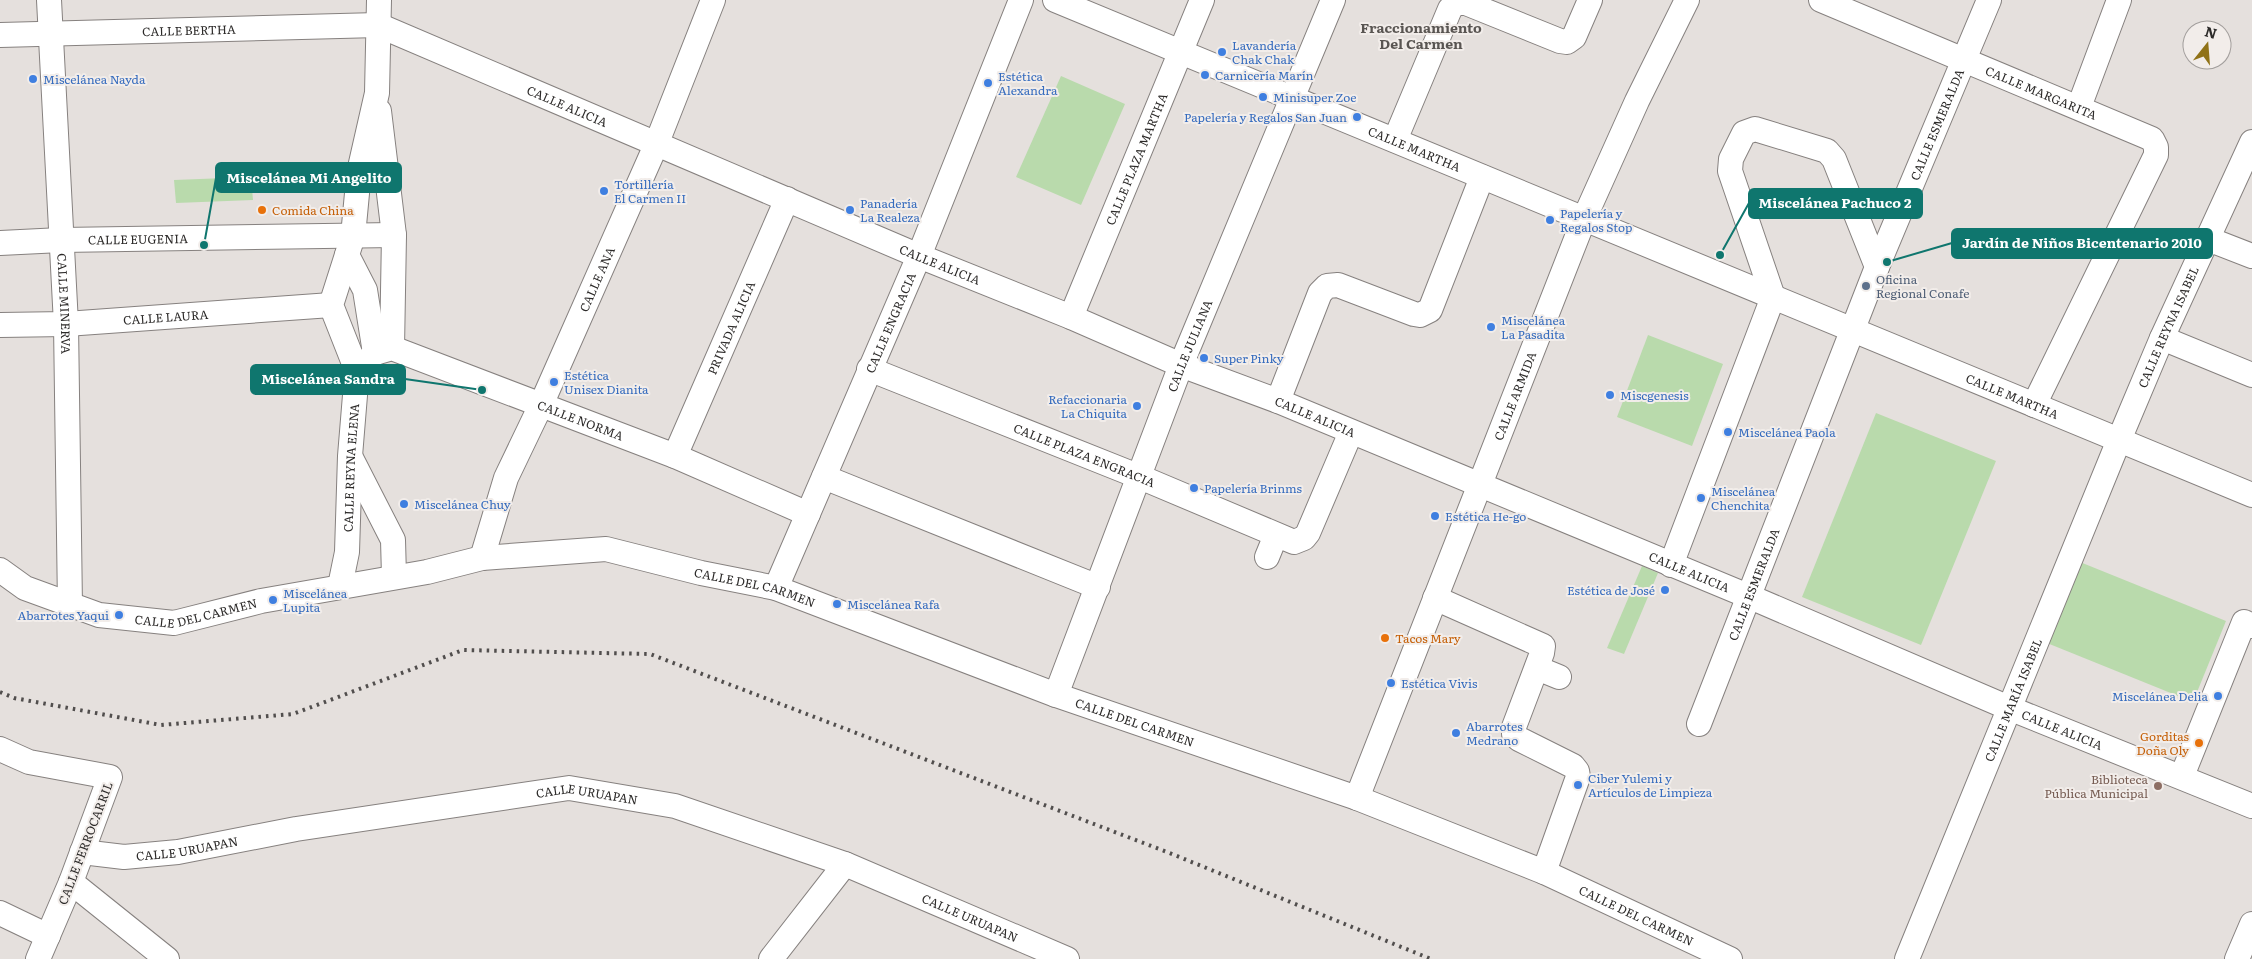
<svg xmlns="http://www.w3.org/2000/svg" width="2252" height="959" font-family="Literata,serif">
  <rect width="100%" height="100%" fill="#e5e0dd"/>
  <g fill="#b9daac">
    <polygon points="1061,76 1125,104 1081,205 1016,177"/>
    <polygon points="251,177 253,200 176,203 174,180"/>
    <polygon points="1648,335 1723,364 1692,446 1617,417"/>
    <polygon points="1876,413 1996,461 1921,645 1802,597"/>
    <polygon points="2075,560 2226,621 2193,702 2042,641"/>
    <polygon points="1642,566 1658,573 1624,654 1607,648"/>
  </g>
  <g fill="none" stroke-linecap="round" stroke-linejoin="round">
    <g stroke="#86817f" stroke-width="26">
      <g id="street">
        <path id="s1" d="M49,0L66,324L70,606"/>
        <path id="s2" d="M1055,0L2252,495"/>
        <path id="s3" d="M1821,0L2152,139L2156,147V155L2034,405"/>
        <path id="s4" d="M0,35L378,25L919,256L1071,317L1181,365L1278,401L1748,596L2009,708L2252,806"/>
        <polyline points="2079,107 2119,0"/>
        <polyline points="379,111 394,235 392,348"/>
        <polyline points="1395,140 1450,9 1456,3 1466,3 1560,41 1567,42 1574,37 1590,0"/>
        <polyline points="2208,239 2252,256"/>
        <path id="s5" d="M0,243L61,240L394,235"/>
        <polyline points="347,255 365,290 375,353"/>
        <path id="s6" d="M1071,317L1202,0"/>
        <path id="s7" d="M0,325L66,324L331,305"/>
        <polyline points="2162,338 2252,375"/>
        <path id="s8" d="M869,369L1140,477L1294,542L1304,538L1308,533L1351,432"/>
        <path id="s9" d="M357,371L375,353L392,348L675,456L808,514"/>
        <polyline points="1278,401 1320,293 1327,286 1338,285 1414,314 1420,315 1430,310 1482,177"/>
        <path id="s10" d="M675,456L787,199"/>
        <polyline points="351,458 393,540 394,576"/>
        <polyline points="824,477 1098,587"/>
        <polyline points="1267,557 1276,535"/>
        <path id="s11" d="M482,558L506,478L541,405L656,145L713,0"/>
        <polyline points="1671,565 1773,297 1730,171 1731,159 1744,133 1755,129 1827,151 1834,159 1877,267"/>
        <path id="s12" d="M0,570L25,588L99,615L174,623L261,601L427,572L482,558L606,549L701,573L776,588L1056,695L1357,798L1544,872L1578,777L1577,771L1573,766L1519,739L1514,734V727L1542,653L1543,646L1435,598"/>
        <path id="s13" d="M340,586L347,552L350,456L357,371L331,305L353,236L359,172L377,93L379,0"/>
        <path id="s14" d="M776,588L919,256L1021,0"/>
        <polyline points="1537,668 1559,677"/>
        <path id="s15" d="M1056,695L1181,365L1333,0"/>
        <path id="s16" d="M1699,724L1877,267L1989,0"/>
        <polyline points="0,749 29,762 110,777 71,882 38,959"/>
        <polyline points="2182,776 2244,622 2252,626"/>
        <path id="s17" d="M1357,798L1584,219L1637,101L1687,0"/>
        <path id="s18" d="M82,852L124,857L178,852L296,829L569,788L675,806L845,864L1067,959"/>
        <path id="s19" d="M1544,872L1730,959"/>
        <polyline points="71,882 167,959"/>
        <polyline points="0,913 48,936"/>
        <polyline points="771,959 845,864"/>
        <path id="s20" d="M1907,959L2119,440L2162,338L2252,142"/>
        <polyline points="2237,959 2252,924"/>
      </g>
    </g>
    <use href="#street" stroke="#fff" stroke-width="24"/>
    <polyline stroke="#514e4d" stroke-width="4" stroke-dasharray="2.5 5" stroke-linecap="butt" points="0,692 14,698 161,725 293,714 463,650 650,654 1167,852 1431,959"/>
  </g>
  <g fill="#3f7fe0" stroke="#f2edea" stroke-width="2">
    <circle cx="1222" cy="52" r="5"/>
    <circle cx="1205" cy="75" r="5"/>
    <circle cx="33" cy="79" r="5"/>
    <circle cx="988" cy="83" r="5"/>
    <circle cx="1263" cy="97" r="5"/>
    <circle cx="1357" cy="117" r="5"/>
    <circle cx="604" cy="191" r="5"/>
    <circle cx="850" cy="210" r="5"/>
    <circle cx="1550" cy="220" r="5"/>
    <circle cx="1491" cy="327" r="5"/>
    <circle cx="1204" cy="358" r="5"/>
    <circle cx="554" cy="382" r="5"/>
    <circle cx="1610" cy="395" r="5"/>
    <circle cx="1137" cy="406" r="5"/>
    <circle cx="1728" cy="432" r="5"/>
    <circle cx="1194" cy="488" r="5"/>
    <circle cx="1701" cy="498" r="5"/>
    <circle cx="404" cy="504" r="5"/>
    <circle cx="1435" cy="516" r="5"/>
    <circle cx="1665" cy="590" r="5"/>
    <circle cx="273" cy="600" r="5"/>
    <circle cx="837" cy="604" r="5"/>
    <circle cx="119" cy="615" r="5"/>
    <circle cx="1391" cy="683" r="5"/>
    <circle cx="2218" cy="696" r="5"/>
    <circle cx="1456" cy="733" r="5"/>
    <circle cx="1578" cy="785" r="5"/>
  </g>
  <g fill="#e8710a" stroke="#f2edea" stroke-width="2">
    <circle cx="262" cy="210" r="5"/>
    <circle cx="1385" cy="638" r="5"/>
    <circle cx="2199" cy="743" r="5"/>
  </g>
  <circle fill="#5c6f8a" stroke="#f2edea" stroke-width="2" cx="1866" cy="286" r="5"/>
  <circle fill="#8d6e63" stroke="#f2edea" stroke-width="2" cx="2158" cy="786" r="5"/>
  <g text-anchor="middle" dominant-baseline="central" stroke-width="4" stroke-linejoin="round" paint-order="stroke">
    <g font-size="12" fill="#2c2a29" stroke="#f2edea">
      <text stroke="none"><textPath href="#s4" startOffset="189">CALLE BERTHA</textPath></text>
      <text stroke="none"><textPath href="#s3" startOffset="239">CALLE MARGARITA</textPath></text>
      <text stroke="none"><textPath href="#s4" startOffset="584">CALLE ALICIA</textPath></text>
      <text stroke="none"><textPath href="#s16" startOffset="645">CALLE ESMERALDA</textPath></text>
      <text stroke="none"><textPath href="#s2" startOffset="389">CALLE MARTHA</textPath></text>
      <text stroke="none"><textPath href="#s6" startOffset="171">CALLE PLAZA MARTHA</textPath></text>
      <text stroke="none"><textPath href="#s5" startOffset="138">CALLE EUGENIA</textPath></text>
      <text stroke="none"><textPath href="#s4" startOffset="989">CALLE ALICIA</textPath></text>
      <text stroke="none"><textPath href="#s11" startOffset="302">CALLE ANA</textPath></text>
      <text stroke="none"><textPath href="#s1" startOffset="304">CALLE MINERVA</textPath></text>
      <text stroke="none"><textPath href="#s7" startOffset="166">CALLE LAURA</textPath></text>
      <text stroke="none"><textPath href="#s14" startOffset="289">CALLE ENGRACIA</textPath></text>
      <text stroke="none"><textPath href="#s10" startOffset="140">PRIVADA ALICIA</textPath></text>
      <text stroke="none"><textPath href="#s20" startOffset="684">CALLE REYNA ISABEL</textPath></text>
      <text stroke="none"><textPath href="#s15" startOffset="374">CALLE JULIANA</textPath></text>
      <text stroke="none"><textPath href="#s17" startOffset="432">CALLE ARMIDA</textPath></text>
      <text stroke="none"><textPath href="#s2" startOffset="1036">CALLE MARTHA</textPath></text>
      <text stroke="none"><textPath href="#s4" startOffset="1394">CALLE ALICIA</textPath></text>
      <text stroke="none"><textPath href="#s9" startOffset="245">CALLE NORMA</textPath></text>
      <text stroke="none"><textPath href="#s8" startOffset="232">CALLE PLAZA ENGRACIA</textPath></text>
      <text stroke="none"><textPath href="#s13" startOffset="119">CALLE REYNA ELENA</textPath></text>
      <text stroke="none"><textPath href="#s4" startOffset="1799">CALLE ALICIA</textPath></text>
      <text stroke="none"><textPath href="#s16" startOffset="150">CALLE ESMERALDA</textPath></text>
      <text stroke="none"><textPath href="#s12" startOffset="778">CALLE DEL CARMEN</textPath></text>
      <text stroke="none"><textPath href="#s12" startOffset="208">CALLE DEL CARMEN</textPath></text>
      <text stroke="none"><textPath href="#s20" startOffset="280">CALLE MARÍA ISABEL</textPath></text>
      <text stroke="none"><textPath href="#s12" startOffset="1182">CALLE DEL CARMEN</textPath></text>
      <text stroke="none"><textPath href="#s4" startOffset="2204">CALLE ALICIA</textPath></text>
      <text stroke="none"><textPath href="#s18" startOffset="511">CALLE URUAPAN</textPath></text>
      <text transform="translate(85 843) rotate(-69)">CALLE FERROCARRIL</text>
      <text stroke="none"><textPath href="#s18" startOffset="106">CALLE URUAPAN</textPath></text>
      <text stroke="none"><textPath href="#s19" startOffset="102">CALLE DEL CARMEN</textPath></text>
      <text stroke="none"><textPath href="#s18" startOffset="916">CALLE URUAPAN</textPath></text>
    </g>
    <g font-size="12" fill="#366cbe" stroke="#f2edea" text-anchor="start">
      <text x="1232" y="45">Lavandería<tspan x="1232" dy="14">Chak Chak</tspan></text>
      <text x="1215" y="75">Carnicería Marín</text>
      <text x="998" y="76">Estética<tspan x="998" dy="14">Alexandra</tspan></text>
      <text x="43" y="79">Miscelánea Nayda</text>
      <text x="1273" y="97">Minisuper Zoe</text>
      <text x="1347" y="117" text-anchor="end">Papelería y Regalos San Juan</text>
      <text x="614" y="184">Tortillería<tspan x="614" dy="14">El Carmen II</tspan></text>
      <text x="860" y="203">Panadería<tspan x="860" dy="14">La Realeza</tspan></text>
      <text x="1560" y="213">Papelería y<tspan x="1560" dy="14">Regalos Stop</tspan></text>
      <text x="1501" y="320">Miscelánea<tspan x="1501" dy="14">La Pasadita</tspan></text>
      <text x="1214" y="358">Super Pinky</text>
      <text x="564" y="375">Estética<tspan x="564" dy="14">Unisex Dianita</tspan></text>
      <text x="1620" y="395">Miscgenesis</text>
      <text x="1127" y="399" text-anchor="end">Refaccionaria<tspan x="1127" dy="14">La Chiquita</tspan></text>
      <text x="1738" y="432">Miscelánea Paola</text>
      <text x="1204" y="488">Papelería Brinms</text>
      <text x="1711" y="491">Miscelánea<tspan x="1711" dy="14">Chenchita</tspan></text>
      <text x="414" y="504">Miscelánea Chuy</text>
      <text x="1445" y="516">Estética He-go</text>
      <text x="1655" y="590" text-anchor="end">Estética de José</text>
      <text x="283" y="593">Miscelánea<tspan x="283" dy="14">Lupita</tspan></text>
      <text x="847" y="604">Miscelánea Rafa</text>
      <text x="109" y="615" text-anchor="end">Abarrotes Yaqui</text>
      <text x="1401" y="683">Estética Vivis</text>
      <text x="2208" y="696" text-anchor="end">Miscelánea Delia</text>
      <text x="1466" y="726">Abarrotes<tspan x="1466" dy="14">Medrano</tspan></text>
      <text x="1588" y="778">Ciber Yulemi y<tspan x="1588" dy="14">Artículos de Limpieza</tspan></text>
    </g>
    <g font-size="12" fill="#c56008" stroke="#f2edea" text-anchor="start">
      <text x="272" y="210">Comida China</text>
      <text x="1395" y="638">Tacos Mary</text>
      <text x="2189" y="736" text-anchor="end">Gorditas<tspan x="2189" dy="14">Doña Oly</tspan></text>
    </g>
    <g font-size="12" fill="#4e5e75" stroke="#f2edea" text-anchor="start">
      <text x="1876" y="279">Oficina<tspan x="1876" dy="14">Regional Conafe</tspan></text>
    </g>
    <g font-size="12" fill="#785e54" stroke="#f2edea" text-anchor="end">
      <text x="2148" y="779">Biblioteca<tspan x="2148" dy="14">Pública Municipal</tspan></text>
    </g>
    <g font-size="14" font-weight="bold" fill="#595552" stroke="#f2edea">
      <text x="1421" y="27">Fraccionamiento<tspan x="1421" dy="16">Del Carmen</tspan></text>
    </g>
  </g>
  <path fill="none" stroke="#0f766e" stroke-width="2" d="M204 245L216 178M1720 255L1749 203M1887 262L1952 243M482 390L405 379"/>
  <g fill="#0f766e" stroke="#f2edea" stroke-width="2">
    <circle cx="204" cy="245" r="5"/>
    <circle cx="1720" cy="255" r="5"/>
    <circle cx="1887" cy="262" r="5"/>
    <circle cx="482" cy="390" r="5"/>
  </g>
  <g fill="#0f766e" stroke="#0f766e" stroke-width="2">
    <rect x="216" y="163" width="185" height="29" rx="5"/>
    <rect x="1749" y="189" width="173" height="29" rx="5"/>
    <rect x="1952" y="229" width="260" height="29" rx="5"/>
    <rect x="251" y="365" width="154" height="29" rx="5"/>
  </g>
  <g font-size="14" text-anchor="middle" font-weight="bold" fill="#fff">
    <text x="309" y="183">Miscelánea Mi Angelito</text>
    <text x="1835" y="208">Miscelánea Pachuco 2</text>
    <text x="2082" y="248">Jardín de Niños Bicentenario 2010</text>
    <text x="328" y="384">Miscelánea Sandra</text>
  </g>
  <g transform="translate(2207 45) rotate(17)"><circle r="24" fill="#f2edea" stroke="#a39f9d"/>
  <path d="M0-4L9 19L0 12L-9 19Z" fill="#907217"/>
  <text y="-8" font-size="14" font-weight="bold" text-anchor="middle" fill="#2c2a29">N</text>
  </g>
</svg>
